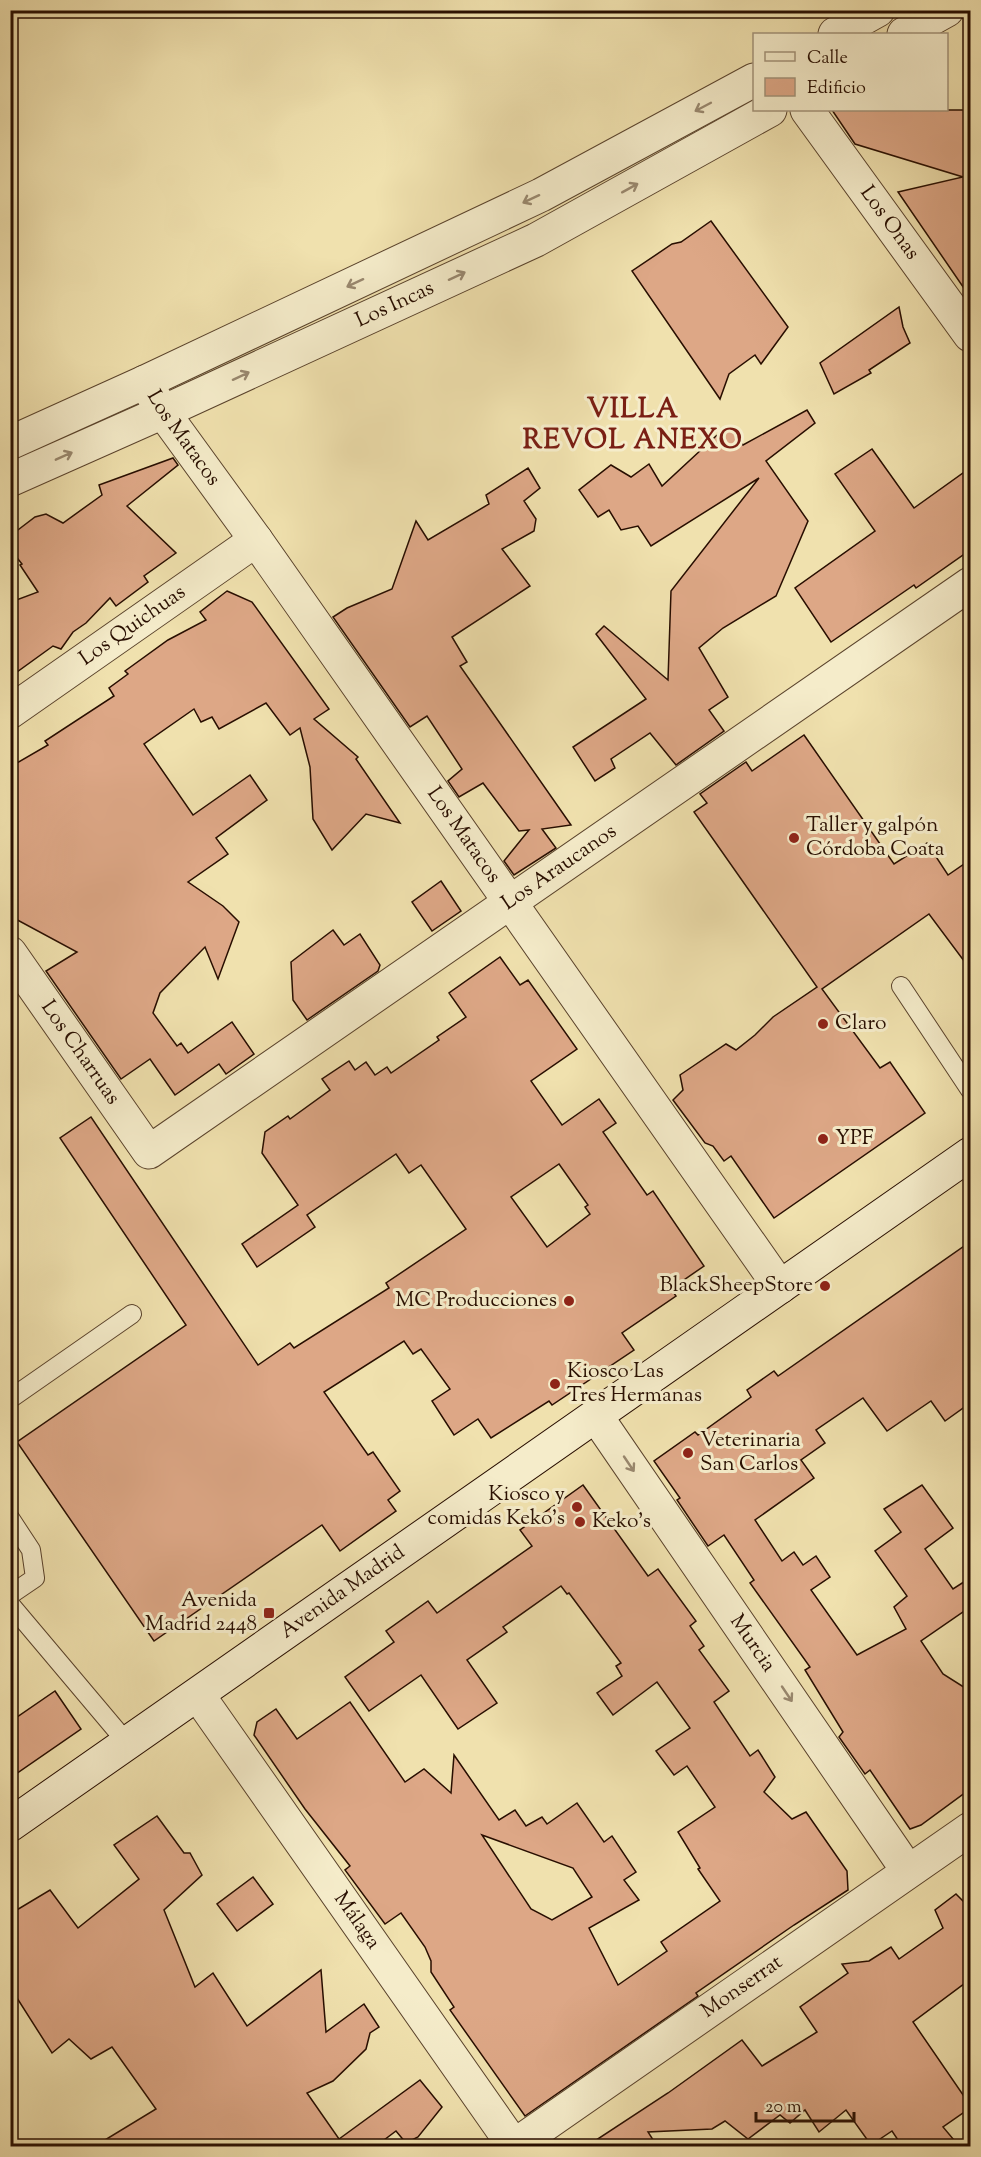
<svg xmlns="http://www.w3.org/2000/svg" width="981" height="2157" font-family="'Sorts Mill Goudy',serif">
  <rect width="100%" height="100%" fill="#f0e1ae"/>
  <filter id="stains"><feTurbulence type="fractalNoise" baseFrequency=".00333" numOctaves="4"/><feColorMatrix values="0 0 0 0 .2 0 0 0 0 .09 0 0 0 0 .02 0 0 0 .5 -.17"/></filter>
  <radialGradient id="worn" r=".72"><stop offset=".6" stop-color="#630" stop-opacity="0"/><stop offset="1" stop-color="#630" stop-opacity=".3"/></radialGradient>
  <g fill="#dda786" stroke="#280e00" stroke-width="1.5" fill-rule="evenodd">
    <polygon points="832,110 970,110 970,297 898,192 963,177 855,144"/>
    <polygon points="711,221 788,327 761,364 755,355 729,374 720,399 632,271 672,244 681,242"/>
    <polygon points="899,307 903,327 910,343 869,370 871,373 834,394 820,363"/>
    <polygon points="807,410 815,423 766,461 808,521 776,596 723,628 699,648 728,697 709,710 724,731 676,765 650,733 611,759 615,768 595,781 573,747 646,699 596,634 604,626 668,680 671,591 759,478 651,546 638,526 621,530 609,510 598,517 579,490 611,465 631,477 649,464 662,486 716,436 729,427 743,445"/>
    <polygon points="872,449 914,508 970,468 970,550 916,588 914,585 831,642 795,588 875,531 835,474"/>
    <polygon points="173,458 178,465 127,506 176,553 144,576 148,582 116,606 110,598 86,623 73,632 61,649 53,646 10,677 11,602 38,592 20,565 22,564 10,549 10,536 35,517 46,514 63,523 102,495 99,485"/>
    <polygon points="528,468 540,488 524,501 536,519 534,531 502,549 530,586 452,637 467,662 460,666 571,825 542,829 556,848 514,875 504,861 529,830 519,831 483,783 459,797 448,781 462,769 427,716 410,727 333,617 347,608 392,589 416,521 428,540 489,504 486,495"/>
    <polygon points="227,591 252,602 329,709 314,719 358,757 356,759 400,823 366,814 332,850 313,819 310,767 300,728 290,735 266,703 219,729 212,717 201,722 194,709 144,744 193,815 250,775 267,800 216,838 228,854 188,882 223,906 239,922 218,979 205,947 160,993 153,1013 177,1046 181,1043 188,1053 232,1022 254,1054 226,1074 219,1064 175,1095 150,1059 121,1079 46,971 77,952 10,916 10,767 48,745 45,741 114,696 109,688 128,674 125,671 168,640 206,620 200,612"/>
    <polygon points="804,735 894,864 927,843 948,875 970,860 970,969 929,914 822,989 880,1068 890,1062 925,1113 774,1218 731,1156 724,1161 713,1146 705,1143 673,1100 683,1090 680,1075 726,1044 736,1050 755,1035 773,1017 817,987 694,812 707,803 700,794 746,762 752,771"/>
    <polygon points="441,881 461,911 432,931 412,902"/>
    <polygon points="333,930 344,945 360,934 380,965 378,971 307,1020 293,1000 291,962"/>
    <path d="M500,957L520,985L528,980L577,1049L531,1081L562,1125L599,1099L616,1123L603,1132L647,1195L653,1191L704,1266L671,1289L676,1296L622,1333L634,1350L552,1405L549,1401L491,1438L478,1419L454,1435L432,1401L450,1389L421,1349L413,1354L404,1341L324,1392L368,1455L373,1452L400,1491L388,1500L396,1511L340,1551L322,1525L154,1641L17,1442L186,1325L60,1138L91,1117L258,1365L290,1343L294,1348L389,1288L386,1283L466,1229L421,1165L409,1173L396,1154L307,1215L315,1227L257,1267L242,1244L298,1205L262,1153L265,1132L288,1116L290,1119L330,1090L322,1079L349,1061L355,1070L366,1062L375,1075L387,1067L391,1073L439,1040L437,1037L466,1017L449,993ZM559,1164L588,1205L585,1207L590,1214L547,1247L511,1197Z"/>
    <polygon points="970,1242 970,1403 945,1421 931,1401 887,1431 863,1398 816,1430 825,1443 801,1460 814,1478 755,1520 782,1561 794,1552 803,1565 816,1556 830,1577 811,1590 857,1655 906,1629 894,1607 907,1596 875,1551 901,1532 884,1509 922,1485 953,1528 925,1549 953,1589 970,1578 970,1607 921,1641 943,1674 970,1691 970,1789 921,1825 910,1829 870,1770 865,1774 839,1737 843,1732 805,1670 810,1667 750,1583 754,1580 724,1535 708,1546 677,1500 680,1498 654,1461 695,1432 698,1435 751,1397 747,1390 774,1371 778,1376"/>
    <path d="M583,1485L648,1576L658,1569L696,1621L690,1626L704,1646L699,1650L729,1691L714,1702L750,1756L758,1750L775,1777L764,1792L792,1819L806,1812L847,1871L848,1890L794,1925L696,1993L698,1996L525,2116L450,2010L454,2007L431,1972V1961L425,1947L401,1913L385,1924L345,1870L350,1866L305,1809L254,1735L257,1722L276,1709L297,1739L350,1702L405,1782L424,1769L451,1793L454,1755L499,1820L515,1810L526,1826L542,1817L547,1824L577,1803L604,1842L612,1836L636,1872L624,1880L639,1900L589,1928L618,1985L667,1951L661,1942L720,1901L698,1869L700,1868L678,1832L715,1807L687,1766L674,1775L656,1751L690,1728L657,1682L613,1715L597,1693L622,1676L616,1666L621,1663L569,1593L567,1594L561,1586L503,1627L507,1632L467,1660L497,1703L458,1729L421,1675L369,1711L345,1677L394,1642L386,1631L428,1601L437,1613L532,1546L520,1530ZM482,1835L573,1868L592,1897L552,1920L531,1909Z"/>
    <polygon points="55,1691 81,1729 10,1778 10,1722"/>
    <polygon points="157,1816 184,1853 190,1853 202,1875 164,1910 195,1987 213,1973 247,2026 321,1970 326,2032 364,2004 379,2027 370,2033 366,2049 333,2081 307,2093 339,2139 420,2080 442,2107 418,2137 406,2143 396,2131 376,2146 95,2146 156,2109 112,2047 91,2059 69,2039 52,2053 10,1987 10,1914 50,1890 78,1928 139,1879 114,1845"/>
    <polygon points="253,1877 273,1904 237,1931 217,1904"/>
    <polygon points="956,1894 970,1908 970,1985 968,1981 913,2022 970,2105 970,2108 943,2127 959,2146 902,2146 892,2131 871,2145 846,2110 819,2132 805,2110 790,2123 780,2115 748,2139 725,2121 712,2129 648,2132 657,2146 587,2146 668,2093 742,2040 762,2066 817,2032 800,2007 848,1973 842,1964 869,1961 891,1947 899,1959 943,1928 935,1910"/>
  </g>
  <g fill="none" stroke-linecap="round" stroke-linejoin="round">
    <g stroke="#5a432c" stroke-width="20">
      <g id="lane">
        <polyline points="901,986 970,1090"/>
        <polyline points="10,1399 132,1314"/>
        <polyline points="10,1518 31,1550 35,1578 10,1595"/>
        <polyline points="10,1604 128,1744"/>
      </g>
    </g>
    <g stroke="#5a432c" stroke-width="35">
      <g id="street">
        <polyline points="835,34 878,10"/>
        <polyline points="904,34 947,10"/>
        <path id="s1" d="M807,110L970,335"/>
        <path id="s2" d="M145,382L163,412L256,540L780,1287"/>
        <polyline points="10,443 145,382 541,195 754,80"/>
        <path id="s3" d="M10,480L163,412L536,240L770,110"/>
        <path id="s4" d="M10,712L256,540"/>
        <path id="s5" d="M10,953L149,1152L970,584"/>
        <path id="s6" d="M596,1416L908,1871"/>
        <path id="s7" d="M198,1695L514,2146"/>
        <path id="s8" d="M514,2146L970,1829"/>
      </g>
    </g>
    <g stroke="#280e00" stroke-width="35">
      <g id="secondary">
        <path id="s9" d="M10,1825L970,1154"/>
      </g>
    </g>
    <use href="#lane" stroke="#f5ecca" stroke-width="18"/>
    <use href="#street" stroke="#f5ecca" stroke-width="33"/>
    <use href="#secondary" stroke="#f5ecca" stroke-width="33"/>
  </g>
  <defs><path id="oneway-shaft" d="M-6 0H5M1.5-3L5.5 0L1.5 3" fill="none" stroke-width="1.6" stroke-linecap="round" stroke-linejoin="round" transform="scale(1.5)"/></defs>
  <g stroke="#99886f">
    <use href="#oneway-shaft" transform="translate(703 107) rotate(152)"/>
    <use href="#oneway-shaft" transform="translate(630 188) rotate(-29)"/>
    <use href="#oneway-shaft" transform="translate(531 199) rotate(155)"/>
    <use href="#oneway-shaft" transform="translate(457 276) rotate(-25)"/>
    <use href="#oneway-shaft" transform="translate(355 283) rotate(155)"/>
    <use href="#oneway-shaft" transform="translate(241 376) rotate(-25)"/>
    <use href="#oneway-shaft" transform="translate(64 456) rotate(-24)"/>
    <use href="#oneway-shaft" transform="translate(629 1464) rotate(56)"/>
    <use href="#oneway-shaft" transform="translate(787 1694) rotate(56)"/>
  </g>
  <g fill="#8f2418" stroke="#f5ecca" stroke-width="2">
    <circle cx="794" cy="838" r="6"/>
    <circle cx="823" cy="1024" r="6"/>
    <circle cx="823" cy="1139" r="6"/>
    <circle cx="825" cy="1286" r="6"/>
    <circle cx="569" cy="1301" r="6"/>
    <circle cx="555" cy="1384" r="6"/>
    <circle cx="688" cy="1453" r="6"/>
    <circle cx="577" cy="1507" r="6"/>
    <circle cx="580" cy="1522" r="6"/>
    <rect x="263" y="1607" width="12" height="12" rx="3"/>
  </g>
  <g text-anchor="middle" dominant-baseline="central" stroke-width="6" stroke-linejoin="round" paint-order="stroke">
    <g font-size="21" fill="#280e00" stroke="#f5ecca">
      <text stroke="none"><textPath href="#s1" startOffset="140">Los Onas</textPath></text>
      <text stroke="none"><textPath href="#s3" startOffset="423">Los Incas</textPath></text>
      <text stroke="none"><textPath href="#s2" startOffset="68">Los Matacos</textPath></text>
      <text stroke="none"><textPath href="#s4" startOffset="150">Los Quichuas</textPath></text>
      <text stroke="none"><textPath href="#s2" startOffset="554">Los Matacos</textPath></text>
      <text stroke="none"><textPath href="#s5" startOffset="742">Los Araucanos</textPath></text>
      <text stroke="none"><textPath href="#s5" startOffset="122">Los Charruas</textPath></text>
      <text stroke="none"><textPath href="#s9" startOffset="406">Avenida Madrid</textPath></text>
      <text stroke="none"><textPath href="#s6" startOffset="276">Murcia</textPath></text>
      <text stroke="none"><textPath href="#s7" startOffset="276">Málaga</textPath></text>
      <text stroke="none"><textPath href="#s8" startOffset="278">Monserrat</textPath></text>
    </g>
    <g font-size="21" fill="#280e00" stroke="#f5ecca" text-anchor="start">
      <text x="806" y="826">Taller y galpón<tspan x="806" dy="24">Córdoba Coata</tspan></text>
      <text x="835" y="1024">Claro</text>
      <text x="835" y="1139">YPF</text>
      <text x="813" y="1286" text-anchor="end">BlackSheepStore</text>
      <text x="557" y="1301" text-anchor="end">MC Producciones</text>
      <text x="567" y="1372">Kiosco Las<tspan x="567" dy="24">Tres Hermanas</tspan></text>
      <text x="700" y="1441">Veterinaria<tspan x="700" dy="24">San Carlos</tspan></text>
      <text x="565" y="1495" text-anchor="end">Kiosco y<tspan x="565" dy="24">comidas Keko's</tspan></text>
      <text x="592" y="1522">Keko's</text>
      <text x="257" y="1601" text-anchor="end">Avenida<tspan x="257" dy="24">Madrid 2448</tspan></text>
    </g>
    <g font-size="27" font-weight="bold" letter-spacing="1.5" fill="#7a1f14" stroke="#f5ecca">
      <text x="633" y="410">VILLA<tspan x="633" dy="31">REVOL ANEXO</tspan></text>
    </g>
  </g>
  <rect width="981" height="2157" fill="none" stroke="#f0e1ae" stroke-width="36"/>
  <rect x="12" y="12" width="957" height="2133" fill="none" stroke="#280e00" stroke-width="3"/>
  <rect x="18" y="18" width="945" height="2121" fill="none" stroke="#280e00" stroke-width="1.5"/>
  <rect x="753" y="33" width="195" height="78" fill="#f5ecca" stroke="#a39379" stroke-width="1.5"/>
  <rect x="765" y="52" width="30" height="9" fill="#f5ecca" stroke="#a39379" stroke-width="1.5"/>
  <text x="807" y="63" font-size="18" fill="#280e00">Calle</text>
  <rect x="765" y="78" width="30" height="18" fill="#dda786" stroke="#a39379" stroke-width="1.5"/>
  <text x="807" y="93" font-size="18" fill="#280e00">Edificio</text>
  <path d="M756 2112v9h98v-9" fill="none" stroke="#280e00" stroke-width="3"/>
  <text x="765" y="2112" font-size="18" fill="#280e00" stroke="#f5ecca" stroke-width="4.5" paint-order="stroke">20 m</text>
  <rect width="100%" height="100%" filter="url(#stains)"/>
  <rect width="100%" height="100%" fill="url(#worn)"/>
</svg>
